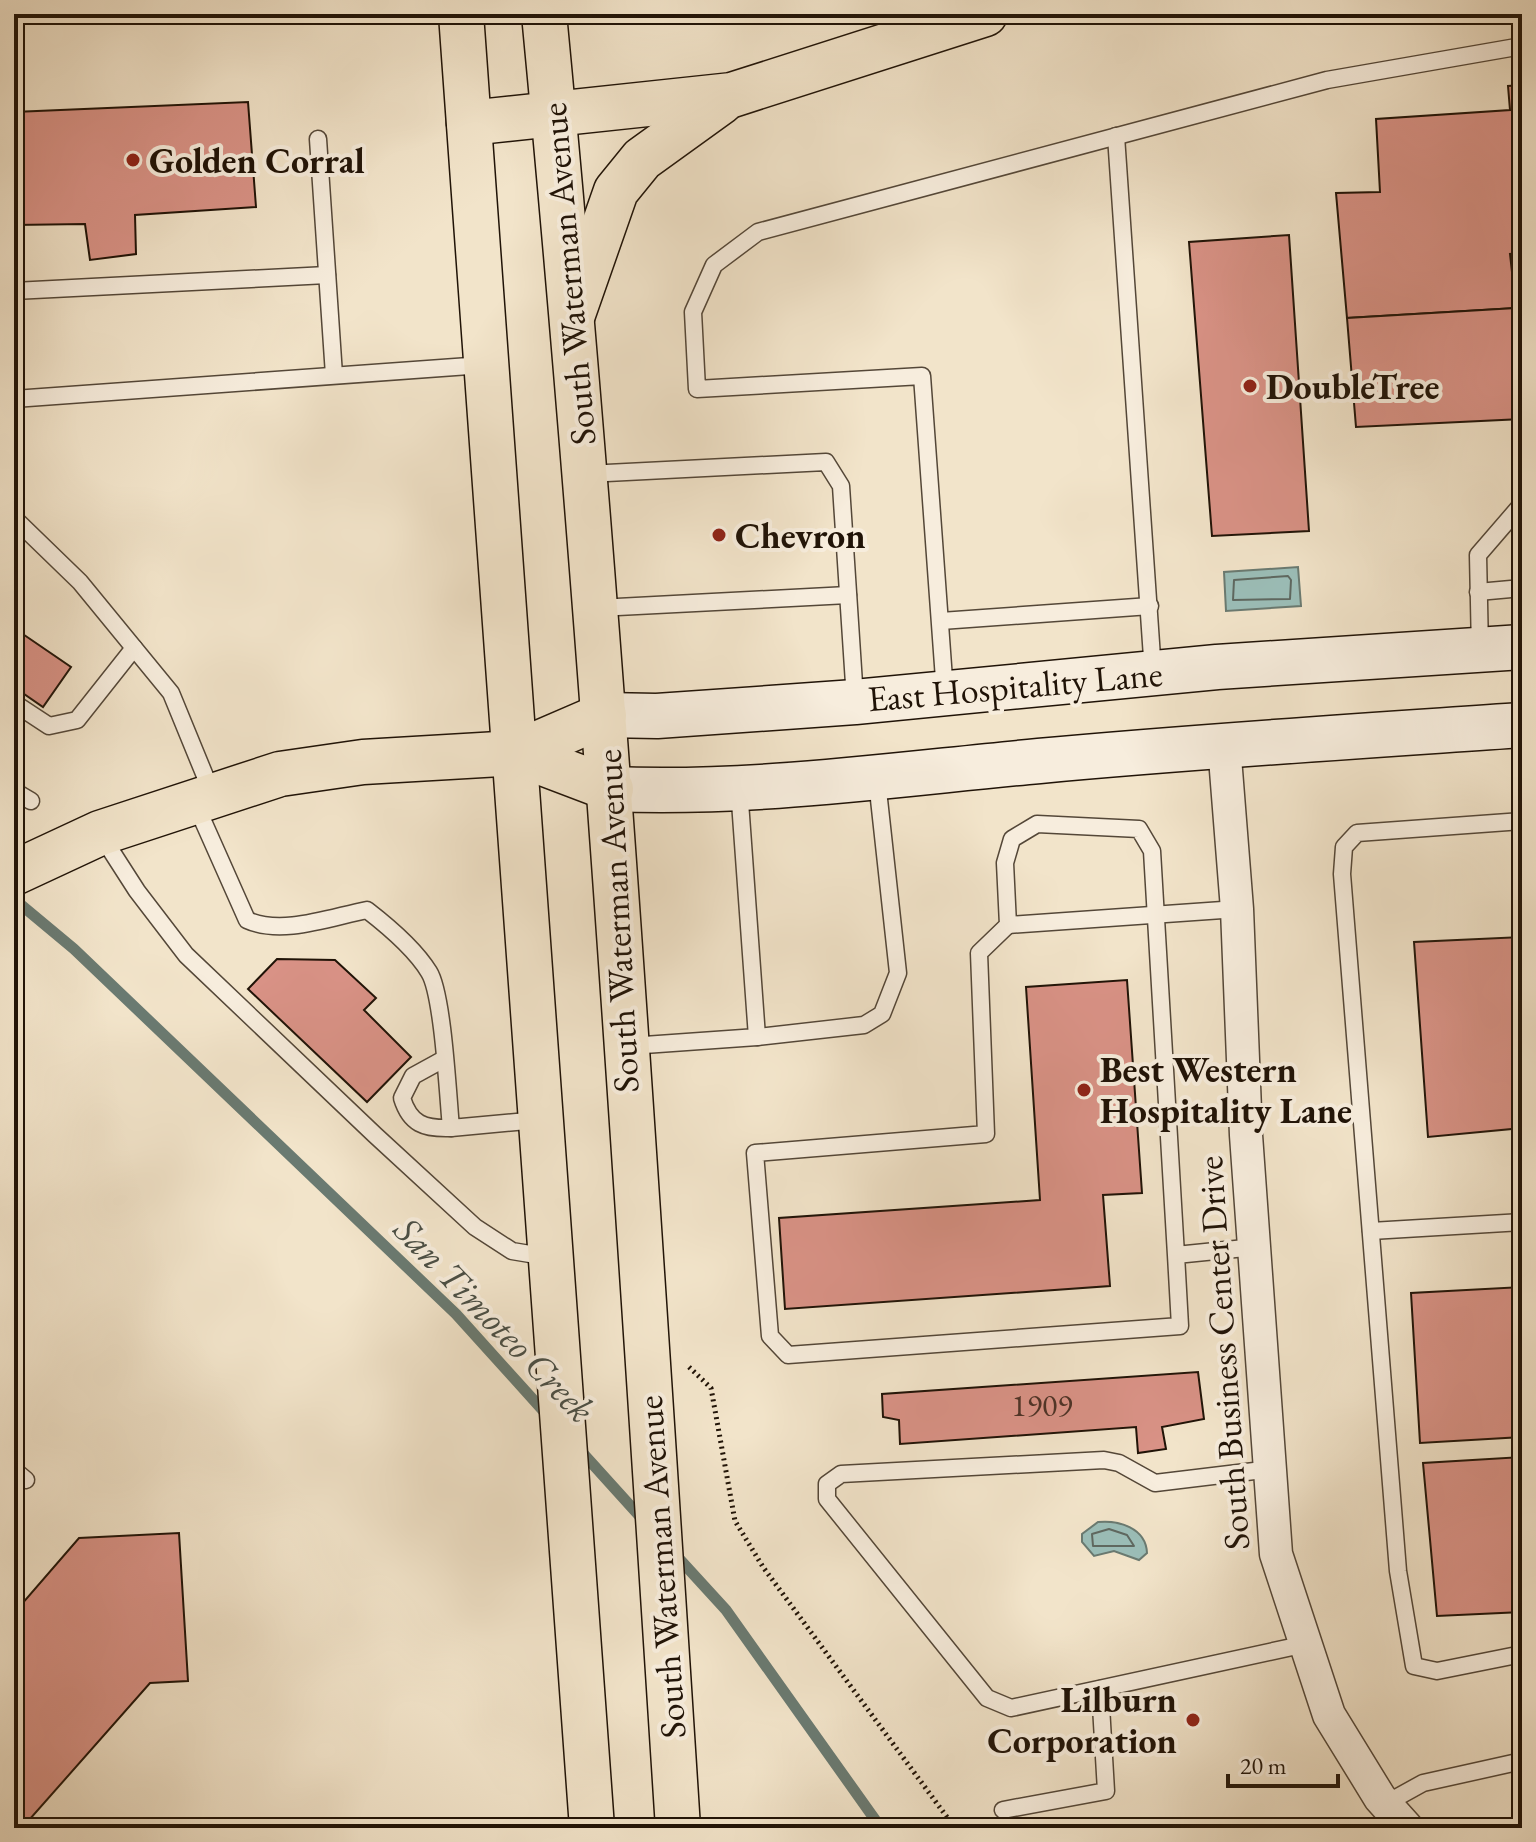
<svg xmlns="http://www.w3.org/2000/svg" width="1536" height="1842" font-family="'EB Garamond',serif">
  <rect width="100%" height="100%" fill="#f2e4ca"/>
  <filter id="stains"><feTurbulence type="fractalNoise" baseFrequency=".0025" numOctaves="4"/><feColorMatrix values="0 0 0 0 .2 0 0 0 0 .09 0 0 0 0 .02 0 0 0 .5 -.17"/></filter>
  <radialGradient id="worn" r=".72"><stop offset=".6" stop-color="#630" stop-opacity="0"/><stop offset="1" stop-color="#630" stop-opacity=".3"/></radialGradient>
  <g fill="#9bbeb8" stroke="#6a7a71" stroke-width="2">
    <polygon points="1298,567 1301,606 1226,611 1224,572"/>
    <path d="M1098,1522C1119,1520 1146,1528 1147,1553L1139,1560L1114,1551L1094,1556L1082,1542V1534Z"/>
  </g>
  <g fill="none" stroke-linecap="round" stroke-linejoin="round">
    <g stroke="#5e6860" stroke-width="2">
      <polygon points="1288,576 1291,580 1290,599 1233,600 1234,580"/>
      <polygon points="1109,1529 1127,1535 1134,1546 1093,1546 1092,1534"/>
    </g>
    <g stroke="#6a7a71" stroke-width="11">
      <polyline points="14,899 74,949 456,1314 548,1416"/>
      <polyline points="579,1449 645,1522"/>
      <polyline points="673,1552 726,1610 881,1828"/>
    </g>
  </g>
  <g fill="#d99286" stroke="#201307" stroke-width="2">
    <polygon points="1522,85 1522,253 1510,254 1516,308 1347,318 1336,193 1380,192 1376,119 1510,110 1508,86"/>
    <polygon points="248,102 256,207 135,215 136,254 90,260 85,224 14,225 14,112"/>
    <polygon points="1289,235 1309,531 1212,536 1189,242"/>
    <polygon points="1516,308 1522,308 1522,419 1356,427 1347,318"/>
    <polygon points="14,628 71,667 43,707 14,687"/>
    <polygon points="1522,937 1522,1128 1428,1137 1414,942"/>
    <polygon points="277,959 335,960 376,998 364,1010 411,1057 367,1102 248,989"/>
    <polygon points="1127,980 1142,1193 1103,1195 1110,1286 785,1309 779,1218 1040,1200 1026,987"/>
    <polygon points="1522,1287 1522,1437 1420,1443 1411,1293"/>
    <polygon points="1198,1372 1204,1419 1162,1427 1166,1449 1138,1453 1136,1427 900,1444 899,1420 883,1417 882,1394"/>
    <polygon points="1522,1457 1522,1612 1437,1616 1423,1463"/>
    <polygon points="179,1533 188,1681 150,1683 22,1828 14,1828 14,1613 79,1538"/>
  </g>
  <g fill="none" stroke-linecap="round" stroke-linejoin="round">
    <g stroke="#544738" stroke-width="19">
      <g id="lane">
        <polyline points="1116,136 1153,672"/>
        <polyline points="318,139 334,375"/>
        <polyline points="14,291 327,275"/>
        <polyline points="14,399 483,365"/>
        <polyline points="587,474 826,462 841,486 855,699"/>
        <polyline points="14,518 80,582 171,693 212,793"/>
        <polyline points="1478,592 1522,588"/>
        <polyline points="598,608 848,595"/>
        <polyline points="941,621 1150,606"/>
        <polyline points="1480,650 1478,555 1522,504"/>
        <polyline points="945,693 922,376 697,389 693,312 714,265 758,232 1327,80 1522,46"/>
        <polyline points="14,703 49,726 77,720 134,648"/>
        <polyline points="14,791 31,801"/>
        <path d="M195,803L247,920C282,936 331,917 367,910C389,927 415,949 429,972C443,994 448,1097 451,1128L538,1120"/>
        <polyline points="1522,821 1357,833 1344,847 1342,874 1398,1571 1414,1666 1437,1671 1522,1654"/>
        <polyline points="101,835 137,891 186,955 375,1135 475,1227 512,1251 548,1257"/>
        <polyline points="1008,925 1237,909"/>
        <polyline points="757,1037 864,1025 882,1014 898,973 877,781"/>
        <polyline points="630,1046 757,1037 739,788"/>
        <path d="M444,1059L413,1076L402,1098C410,1124 424,1129 451,1128"/>
        <polyline points="1371,1231 1522,1222"/>
        <polyline points="1176,1255 1152,851 1139,829 1037,824 1012,839 1005,863 1008,925 979,953 986,1134 755,1153 770,1336 788,1355 1180,1326 1176,1255 1255,1247"/>
        <polyline points="1271,1469 1155,1483 1119,1463 1104,1460 841,1474 827,1484 827,1499 987,1698 1011,1708 1306,1644"/>
        <polyline points="14,1470 26,1480"/>
        <polyline points="1385,1804 1423,1783 1522,1761"/>
        <polyline points="1003,1810 1106,1791 1100,1689"/>
      </g>
    </g>
    <g stroke="#544738" stroke-width="35">
      <polyline id="street" points="1224,745 1237,909 1246,1135 1276,1554 1329,1715 1380,1798 1407,1828"/>
    </g>
    <g stroke="#201307" stroke-width="47">
      <g id="secondary">
        <polyline points="604,715 657,716 855,702 1217,667 1522,647"/>
        <path d="M611,789C753,795 898,774 1039,761C1200,746 1361,736 1522,725"/>
      </g>
    </g>
    <g stroke="#201307" stroke-width="47">
      <g id="primary">
        <polyline points="461,14 592,1828"/>
        <path d="M544,14C602,618 639,1223 678,1828"/>
        <polyline points="516,753 611,789"/>
        <polyline points="14,873 100,833 280,774 363,762 516,753 604,715"/>
      </g>
    </g>
    <g stroke="#201307" stroke-width="47">
      <g id="highway">
        <polyline points="469,123 732,95 985,14"/>
        <polyline points="573,314 616,191 642,159 721,102"/>
      </g>
    </g>
    <polyline stroke="#201307" stroke-width="5" stroke-dasharray="2 4" stroke-linecap="butt" points="689,1367 711,1388 735,1521 763,1567 955,1828"/>
    <use href="#lane" stroke="#f7eddd" stroke-width="16"/>
    <use href="#street" stroke="#f7eddd" stroke-width="32"/>
    <use href="#secondary" stroke="#f7eddd" stroke-width="44"/>
    <use href="#primary" stroke="#f2e4ca" stroke-width="44"/>
    <use href="#highway" stroke="#f2e4ca" stroke-width="44"/>
  </g>
  <g fill="#8f2418" stroke="#f7eddd" stroke-width="3">
    <circle cx="133" cy="160" r="8"/>
    <circle cx="1250" cy="386" r="8"/>
    <circle cx="719" cy="535" r="8"/>
    <circle cx="1084" cy="1090" r="8"/>
    <circle cx="1193" cy="1720" r="8"/>
  </g>
  <g text-anchor="middle" dominant-baseline="central" stroke-width="8" stroke-linejoin="round" paint-order="stroke">
    <g font-size="32" fill="#4e3327">
      <text x="1042" y="1405">1909</text>
    </g>
    <g font-size="36" font-weight="bold" fill="#201307" stroke="#f7eddd" text-anchor="start">
      <text x="149" y="160">Golden Corral</text>
      <text x="1266" y="386">DoubleTree</text>
      <text x="735" y="535">Chevron</text>
      <text x="1100" y="1069">Best Western<tspan x="1100" dy="41">Hospitality Lane</tspan></text>
      <text x="1177" y="1699" text-anchor="end">Lilburn<tspan x="1177" dy="41">Corporation</tspan></text>
    </g>
    <g font-size="36" fill="#201307" stroke="#f7eddd">
      <text transform="translate(568 274) rotate(-95)">South Waterman Avenue</text>
      <text transform="translate(1015 686) rotate(-5)">East Hospitality Lane</text>
      <text transform="translate(617 921) rotate(-93)">South Waterman Avenue</text>
      <text transform="translate(1223 1353) rotate(-94)">South Business Center Drive</text>
      <text transform="translate(661 1567) rotate(-94)">South Waterman Avenue</text>
    </g>
    <g font-size="38" font-style="italic" fill="#4b4f45" stroke="#f7eddd">
      <text transform="translate(495 1319) rotate(46)">San Timoteo Creek</text>
    </g>
  </g>
  <rect width="1536" height="1842" fill="none" stroke="#f2e4ca" stroke-width="48"/>
  <rect x="16" y="16" width="1504" height="1810" fill="none" stroke="#201307" stroke-width="4"/>
  <rect x="24" y="24" width="1488" height="1794" fill="none" stroke="#201307" stroke-width="2"/>
  <path d="M1228 1774v12h110v-12" fill="none" stroke="#201307" stroke-width="4"/>
  <text x="1240" y="1774" font-size="24" fill="#201307" stroke="#f7eddd" stroke-width="6" paint-order="stroke">20 m</text>
  <rect width="100%" height="100%" filter="url(#stains)"/>
  <rect width="100%" height="100%" fill="url(#worn)"/>
</svg>
